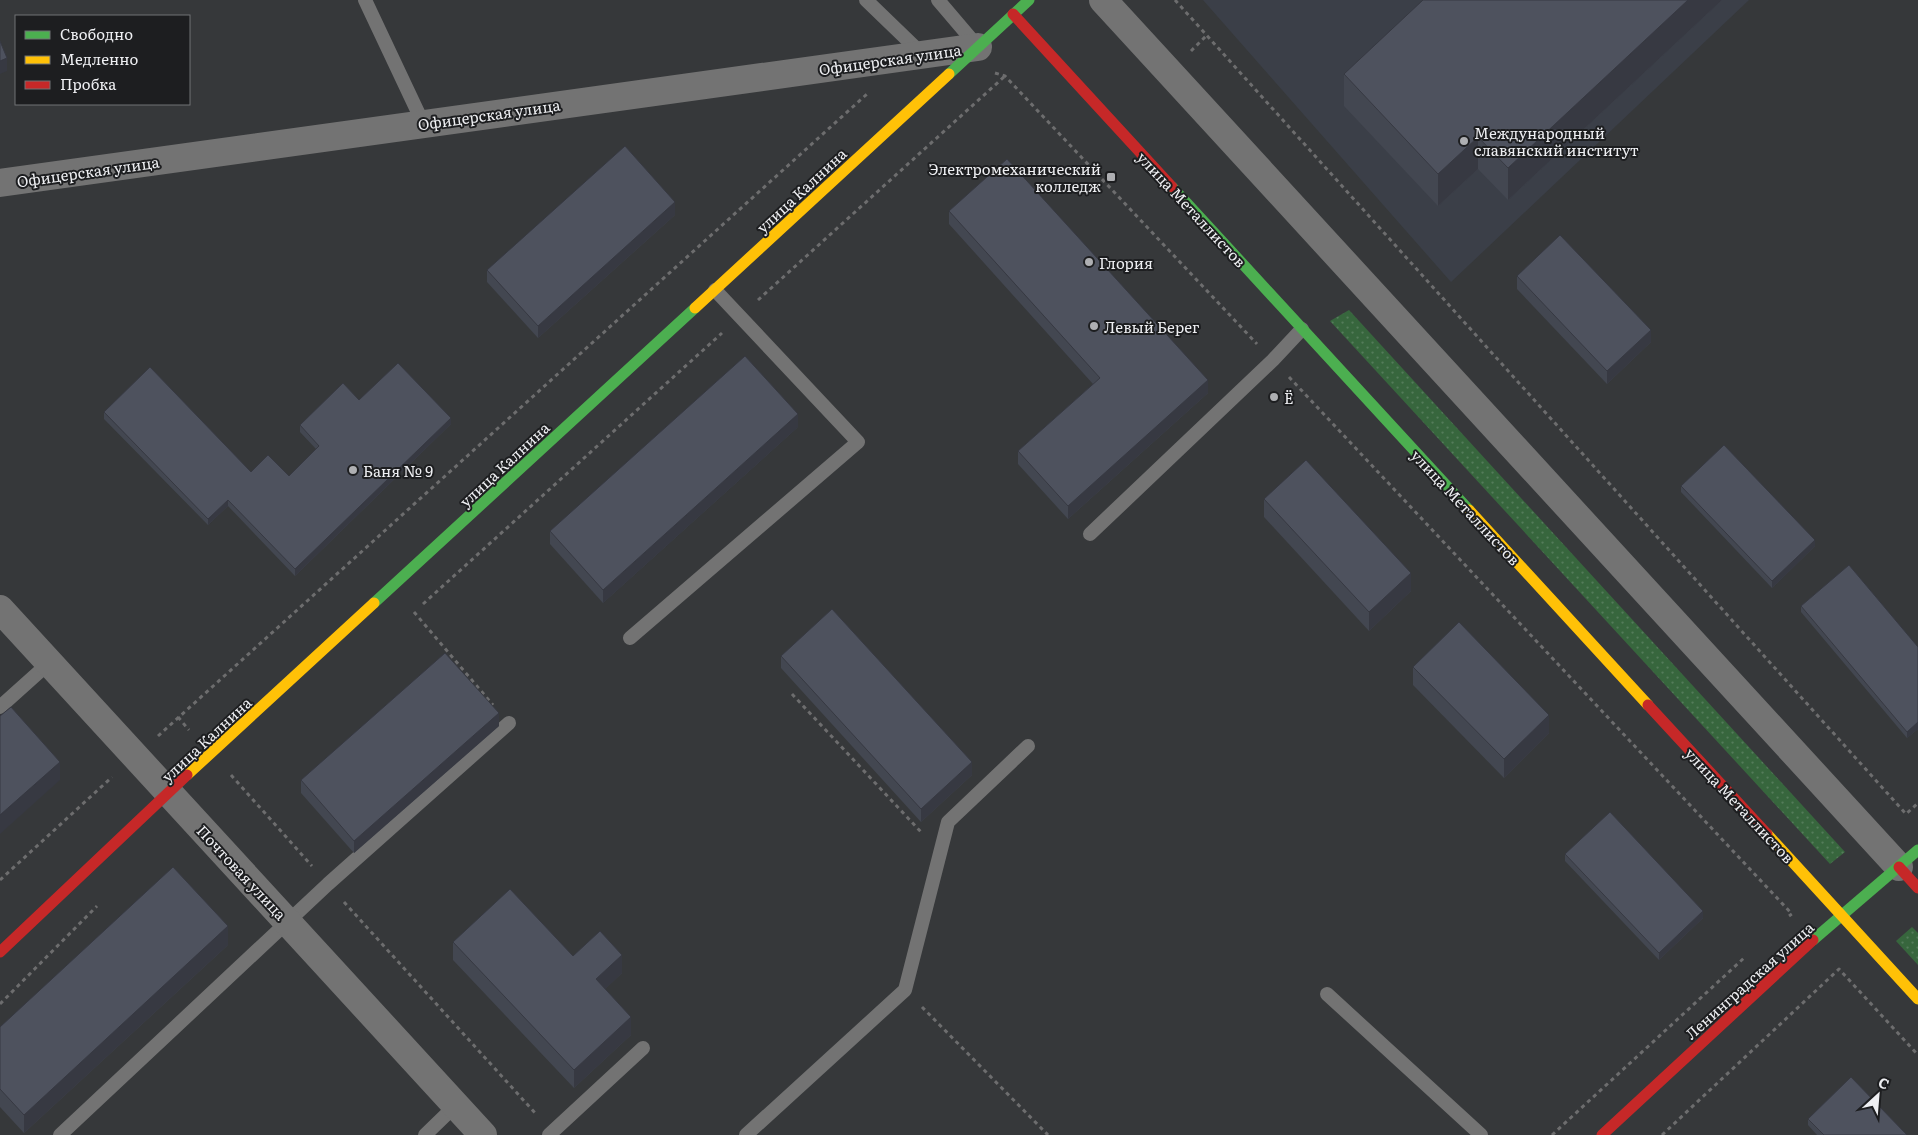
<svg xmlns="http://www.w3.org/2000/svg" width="1918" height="1135" font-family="Literata,serif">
  <defs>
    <pattern id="grass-dots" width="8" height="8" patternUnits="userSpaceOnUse" patternTransform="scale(1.25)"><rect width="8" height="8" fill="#37663d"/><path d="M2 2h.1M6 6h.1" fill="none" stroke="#547c5a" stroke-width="1.8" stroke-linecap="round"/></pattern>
  </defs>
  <rect width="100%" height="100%" fill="#36383a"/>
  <polygon fill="#3b3f48" points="1203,0 1749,0 1451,282"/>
  <g fill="url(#grass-dots)">
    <polygon points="1349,310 1845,852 1830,864 1330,321"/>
    <polygon points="1912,927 1918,933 1918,965 1896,941"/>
  </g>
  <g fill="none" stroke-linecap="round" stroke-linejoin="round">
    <g stroke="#6d6d6e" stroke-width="3" stroke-dasharray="4 4" stroke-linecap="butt">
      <polyline points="1175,0 1906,814 1918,803"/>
      <polyline points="1191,51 1207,35"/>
      <polyline points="995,73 1005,76 1257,344"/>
      <polyline points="758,300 1005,76"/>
      <polyline points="1289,377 1792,914 1789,916"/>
      <polyline points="423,604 722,333"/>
      <polyline points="414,612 493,705"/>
      <polyline points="792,694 921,832"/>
      <polyline points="178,717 189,730"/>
      <polyline points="158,736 867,94"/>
      <polyline points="231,775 312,866"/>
      <polyline points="0,880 112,777"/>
      <polyline points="344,902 536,1114"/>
      <polyline points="0,1004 97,906"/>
      <polyline points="922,1007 1048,1135"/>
      <polyline points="1552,1135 1744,958"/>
      <polyline points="1662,1135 1839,969 1918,1055"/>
    </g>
    <g stroke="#737373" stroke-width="14">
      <polyline points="365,0 423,123"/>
      <polyline points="866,0 923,55"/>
      <polyline points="938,0 978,47"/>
      <polyline points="1090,534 1273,360 1302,329"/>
      <polyline points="630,638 858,442 715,290"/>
      <polyline points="0,707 49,663"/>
      <polyline points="1327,994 1481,1135"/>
      <polyline points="60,1135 328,884 509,723"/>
      <polyline points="425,1135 456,1105"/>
      <polyline points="549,1135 643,1048"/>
      <polyline points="746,1135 905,990 948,822 1028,746"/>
    </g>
    <g stroke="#737373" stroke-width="28">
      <polyline points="1103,0 1899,867"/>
      <polyline points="0,183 978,47"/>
      <polyline points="0,609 483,1135"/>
    </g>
    <g stroke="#4caf50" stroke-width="11">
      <polyline points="949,74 1029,0"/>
      <polyline points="1172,187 1469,510"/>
      <polyline points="374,603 695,308"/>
      <polyline points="1813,940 1918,850"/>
    </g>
    <g stroke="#ffc107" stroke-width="11">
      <polyline points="695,308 949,74"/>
      <polyline points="1469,510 1648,705"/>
      <polyline points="187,775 374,603"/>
      <polyline points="1767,834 1918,999"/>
    </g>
    <g stroke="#c62828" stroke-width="11">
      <polyline points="1013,14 1172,187"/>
      <polyline points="1648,705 1767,834"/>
      <polyline points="1899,867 1918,888"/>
      <polyline points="0,952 187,775"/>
      <polyline points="1602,1135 1813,940"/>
    </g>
  </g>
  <g fill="#434751">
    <polygon points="1722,0 1508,200 1478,169 1438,206 1344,106 1344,74"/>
    <polygon points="949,211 1208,393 1068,519 1018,464 1018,451 1093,384 949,224"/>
    <polygon points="675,215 538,338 487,282 487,270"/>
    <polygon points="1517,276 1651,342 1607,384 1517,289"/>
    <polygon points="359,400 451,424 295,576 228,506 208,525 104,419 104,412 251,472 289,476 316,449 300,432 300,425"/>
    <polygon points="798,427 603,603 550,544 550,531"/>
    <polygon points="1681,486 1815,546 1772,588 1681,492"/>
    <polygon points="1264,499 1411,591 1369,631 1264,517"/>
    <polygon points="1801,606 1918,647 1918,729 1907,738 1801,612"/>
    <polygon points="781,656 972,775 921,822 781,668"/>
    <polygon points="1413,667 1549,733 1504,778 1413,685"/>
    <polygon points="499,726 354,853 301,793 301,780"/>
    <polygon points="1565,854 1703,918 1659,960 1565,861"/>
    <polygon points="453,942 573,956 622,973 605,989 631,1035 574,1088 453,960"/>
    <polygon points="228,945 24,1133 0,1107 0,1027"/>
    <polygon points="1808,1119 1907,1135 1817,1135 1808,1125"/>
  </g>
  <g fill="#373942">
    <polygon points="1688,0 1722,0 1508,200 1508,168"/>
    <polygon points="7,58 7,71 0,74 0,61"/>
    <polygon points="1478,137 1478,169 1438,206 1438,174"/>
    <polygon points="675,202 675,215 538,338 538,326"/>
    <polygon points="1651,330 1651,342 1607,384 1607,371"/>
    <polygon points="1208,380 1208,393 1068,519 1068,506"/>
    <polygon points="798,414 798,427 603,603 603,590"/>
    <polygon points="451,418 451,424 295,576 295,569"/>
    <polygon points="228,500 228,506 208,525 208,519"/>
    <polygon points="1815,540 1815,546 1772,588 1772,581"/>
    <polygon points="1411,573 1411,591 1369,631 1369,612"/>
    <polygon points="499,713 499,726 354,853 354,841"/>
    <polygon points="1549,715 1549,733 1504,778 1504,759"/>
    <polygon points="1918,722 1918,729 1907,738 1907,732"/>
    <polygon points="60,762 60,780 0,834 0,815"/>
    <polygon points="972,762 972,775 921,822 921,809"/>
    <polygon points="1703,911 1703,918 1659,960 1659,953"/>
    <polygon points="228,926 228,945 24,1133 24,1115"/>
    <polygon points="622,955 622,973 596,998 596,979"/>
    <polygon points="631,1017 631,1035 574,1088 574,1070"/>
  </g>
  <g fill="#4e525e" stroke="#373942">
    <polygon points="1423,0 1688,0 1508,168 1478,137 1438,174 1344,74"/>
    <polygon points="0,41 7,58 0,61"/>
    <polygon points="625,146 675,202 538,326 487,270"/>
    <polygon points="1007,159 1208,380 1068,506 1018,451 1100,378 949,211"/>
    <polygon points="1560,235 1651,330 1607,371 1517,276"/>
    <polygon points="745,356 798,414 603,590 550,531"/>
    <polygon points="398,363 451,418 295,569 228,500 208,519 104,412 150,367 251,472 268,455 289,476 319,446 300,425 343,383 359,400"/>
    <polygon points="1724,445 1815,540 1772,581 1681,486"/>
    <polygon points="1306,460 1411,573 1369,612 1264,499"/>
    <polygon points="1849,565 1918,647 1918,722 1907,732 1801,606"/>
    <polygon points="832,609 972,762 921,809 781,656"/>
    <polygon points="1459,622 1549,715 1504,759 1413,667"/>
    <polygon points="445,653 499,713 354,841 301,780"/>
    <polygon points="11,707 60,762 0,815 0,716"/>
    <polygon points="1610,812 1703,911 1659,953 1565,854"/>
    <polygon points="173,867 228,926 24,1115 0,1089 0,1027"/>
    <polygon points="510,889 573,956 600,931 622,955 596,979 631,1017 574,1070 453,942"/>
    <polygon points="1851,1077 1907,1135 1824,1135 1808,1119"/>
  </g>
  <g fill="#aeafb2" stroke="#1d1e20" stroke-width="2">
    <circle cx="1464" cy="141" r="5"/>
    <rect x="1106" y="172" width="10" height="10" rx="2.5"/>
    <circle cx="1089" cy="262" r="5"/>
    <circle cx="1094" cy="326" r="5"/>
    <circle cx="1274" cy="397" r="5"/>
    <circle cx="353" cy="470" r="5"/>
  </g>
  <g text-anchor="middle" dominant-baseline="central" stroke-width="4" stroke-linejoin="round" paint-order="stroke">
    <g font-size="15" fill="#eeeff2" stroke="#1d1e20">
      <text transform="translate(890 59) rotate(-8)">Офицерская улица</text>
      <text transform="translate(489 114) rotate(-8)">Офицерская улица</text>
      <text transform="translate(88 171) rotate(-8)">Офицерская улица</text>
      <text transform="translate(801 190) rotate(-43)">улица Калнина</text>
      <text transform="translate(1192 209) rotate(47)">улица Металлистов</text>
      <text transform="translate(504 464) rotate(-43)">улица Калнина</text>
      <text transform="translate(1466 507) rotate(47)">улица Металлистов</text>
      <text transform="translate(206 739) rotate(-43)">улица Калнина</text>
      <text transform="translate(1740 805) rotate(47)">улица Металлистов</text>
      <text transform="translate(242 872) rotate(47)">Почтовая улица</text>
      <text transform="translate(1749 980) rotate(-42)">Ленинградская улица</text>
    </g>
    <g font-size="15" fill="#eeeff2" stroke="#1d1e20" text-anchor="start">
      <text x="1474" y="132">Международный<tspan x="1474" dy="17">славянский институт</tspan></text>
      <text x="1101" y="168" text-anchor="end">Электромеханический<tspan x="1101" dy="17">колледж</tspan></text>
      <text x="1099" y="262">Глория</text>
      <text x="1104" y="326">Левый Берег</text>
      <text x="1284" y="397">Ё</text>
      <text x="363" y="470">Баня № 9</text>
    </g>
  </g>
  <rect x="15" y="15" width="175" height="90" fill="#1d1e20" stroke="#717274"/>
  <rect x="25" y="31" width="25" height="8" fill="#4caf50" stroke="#717274"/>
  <text x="60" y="40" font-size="15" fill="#eeeff2">Свободно</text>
  <rect x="25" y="56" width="25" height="8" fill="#ffc107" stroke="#717274"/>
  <text x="60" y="65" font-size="15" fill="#eeeff2">Медленно</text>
  <rect x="25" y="81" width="25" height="8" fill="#c62828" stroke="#717274"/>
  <text x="60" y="90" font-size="15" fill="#eeeff2">Пробка</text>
  <g transform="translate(1878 1095) rotate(26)" stroke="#1d1e20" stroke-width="4" paint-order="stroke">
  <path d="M0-4L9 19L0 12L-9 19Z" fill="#eeeff2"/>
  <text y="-8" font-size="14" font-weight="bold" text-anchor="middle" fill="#eeeff2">С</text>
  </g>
</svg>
